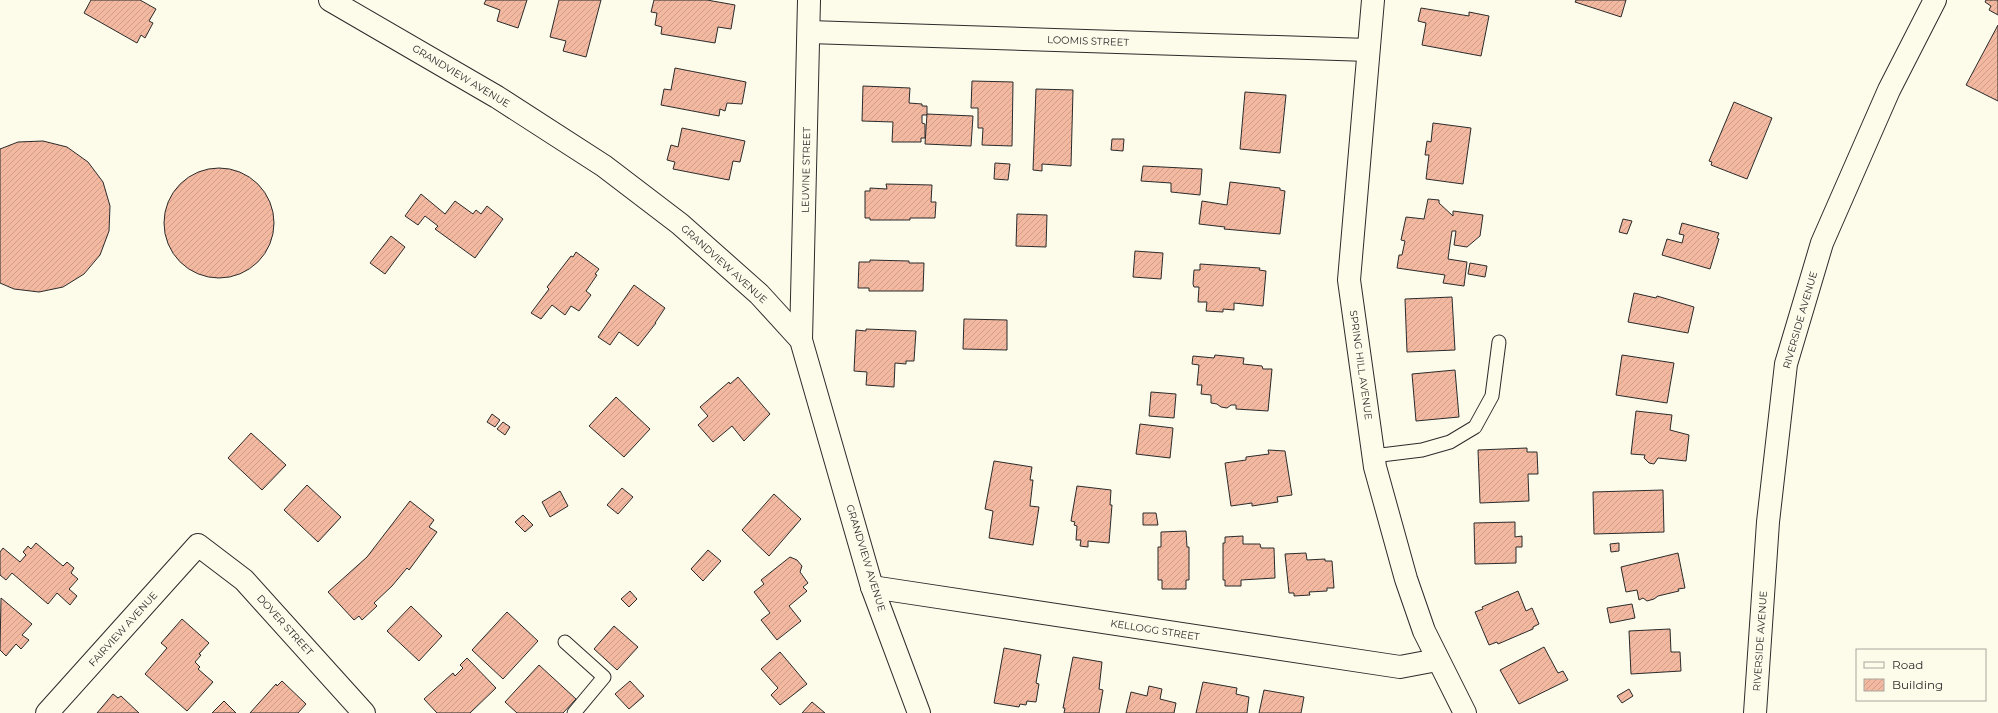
<svg xmlns="http://www.w3.org/2000/svg" width="1998" height="713" font-family="Montserrat,sans-serif">
  <defs>
    <pattern id="building-hatch" width="6" height="6" patternUnits="userSpaceOnUse"><rect width="6" height="6" fill="#f2b8a0"/><path d="M-1 1l2-2M0 6l6-6M5 7l2-2" fill="none" stroke="#d09e8a"/></pattern>
  </defs>
  <rect width="100%" height="100%" fill="#fdfbea"/>
  <g fill="url(#building-hatch)" stroke="#2b2b2b">
    <polygon points="91,0 140,0 156,9 149,21 153,23 145,38 141,35 137,43 84,13"/>
    <polygon points="486,0 527,0 518,28 497,21 500,10 484,4"/>
    <polygon points="559,0 601,0 586,57 563,51 566,41 550,37"/>
    <polygon points="654,0 707,0 735,5 731,29 718,27 715,43 661,34 662,27 655,25 657,13 651,12"/>
    <polygon points="1576,0 1626,0 1621,17 1575,2"/>
    <polygon points="1986,0 1998,0 1998,15 1989,10 1991,6 1985,2"/>
    <polygon points="1421,8 1469,16 1469,12 1489,16 1481,56 1422,45 1426,23 1418,21"/>
    <polygon points="1998,25 1998,101 1966,85"/>
    <polygon points="675,68 746,82 742,104 727,103 725,111 720,109 719,116 661,105 664,89 671,90"/>
    <polygon points="972,81 1013,82 1012,146 982,145 983,128 978,128 978,108 971,108"/>
    <polygon points="863,86 910,88 909,103 922,104 922,106 927,106 927,115 922,115 922,123 925,124 925,138 921,138 921,142 892,142 893,122 862,121"/>
    <polygon points="1036,89 1073,90 1071,166 1042,164 1042,171 1033,170"/>
    <polygon points="1245,92 1286,95 1280,153 1240,149"/>
    <polygon points="1734,102 1772,118 1747,179 1711,165 1712,162 1709,161"/>
    <polygon points="927,114 973,116 971,146 925,144"/>
    <polygon points="1433,123 1471,128 1463,184 1426,179 1429,155 1425,155 1427,141 1431,142"/>
    <polygon points="682,128 745,141 740,162 733,161 729,180 673,169 675,162 667,160 671,145 678,147"/>
    <polygon points="1112,139 1124,139 1123,151 1111,150"/>
    <polygon points="43,141 67,147 88,162 103,182 110,206 109,231 100,255 84,274 63,287 39,292 14,289 0,283 0,149 18,142"/>
    <polygon points="995,163 1010,164 1008,180 994,179"/>
    <polygon points="1143,166 1202,169 1200,195 1171,192 1171,183 1141,181"/>
    <circle cx="219" cy="223" r="55"/>
    <polygon points="1230,182 1280,188 1280,190 1285,191 1280,234 1224,229 1225,227 1199,224 1202,201 1227,205"/>
    <polygon points="886,184 932,185 931,202 936,202 935,218 910,218 910,220 870,220 870,218 865,218 865,191 870,191 870,188 887,189"/>
    <polygon points="421,194 445,214 455,201 473,214 476,210 481,214 487,206 503,219 475,258 435,229 438,226 425,216 418,225 405,216"/>
    <polygon points="1428,199 1439,200 1439,203 1453,216 1453,211 1483,215 1480,236 1467,247 1454,245 1456,231 1452,231 1448,259 1467,262 1464,286 1443,283 1445,275 1397,268 1399,255 1402,255 1405,241 1401,240 1406,217 1424,219"/>
    <polygon points="1017,214 1047,215 1046,247 1016,246"/>
    <polygon points="1623,219 1632,221 1627,234 1619,232"/>
    <polygon points="1682,223 1719,233 1717,238 1719,239 1710,269 1662,255 1667,239 1682,243 1684,235 1679,234"/>
    <polygon points="391,236 405,247 385,274 370,263"/>
    <polygon points="1135,251 1163,253 1161,279 1133,277"/>
    <polygon points="576,252 599,269 595,274 597,275 586,291 591,295 579,311 571,306 565,315 552,305 541,319 531,313 549,289 547,287 571,256 573,257"/>
    <polygon points="870,260 909,261 909,263 924,263 923,291 869,291 869,288 858,288 859,262 870,262"/>
    <polygon points="1470,263 1487,266 1485,277 1468,274"/>
    <polygon points="1200,264 1260,268 1259,270 1266,271 1263,306 1234,303 1234,310 1223,309 1223,312 1206,311 1207,302 1198,302 1199,287 1194,287 1193,284 1194,270 1200,270"/>
    <polygon points="634,285 665,308 655,323 656,323 638,346 619,332 610,345 598,337"/>
    <polygon points="1634,293 1656,298 1657,296 1694,307 1688,333 1628,322"/>
    <polygon points="1452,297 1455,350 1407,352 1405,299"/>
    <polygon points="964,319 1007,320 1007,350 963,349"/>
    <polygon points="866,329 916,331 914,361 906,361 906,364 895,363 894,387 866,385 867,372 854,371 856,330 866,331"/>
    <polygon points="1215,355 1244,358 1243,364 1262,366 1263,369 1272,369 1268,411 1236,409 1236,405 1231,405 1227,408 1221,407 1217,404 1211,403 1211,395 1201,394 1202,385 1197,385 1199,365 1192,364 1193,356 1214,358"/>
    <polygon points="1622,355 1674,363 1667,403 1616,395"/>
    <polygon points="1455,370 1459,417 1416,421 1412,374"/>
    <polygon points="738,377 770,414 744,441 732,426 713,442 698,425 708,416 700,407 729,382 730,384"/>
    <polygon points="1151,392 1176,394 1174,418 1149,416"/>
    <polygon points="616,397 650,429 624,457 589,426"/>
    <polygon points="1636,411 1672,415 1670,430 1689,435 1686,461 1658,458 1654,464 1649,463 1644,458 1645,455 1631,454"/>
    <polygon points="492,414 500,420 495,427 487,422"/>
    <polygon points="503,422 510,427 505,435 497,429"/>
    <polygon points="1140,424 1173,428 1170,458 1136,454"/>
    <polygon points="251,433 286,465 262,490 228,458"/>
    <polygon points="1527,448 1527,452 1537,452 1538,474 1528,474 1529,501 1480,503 1478,450"/>
    <polygon points="1268,450 1285,451 1292,495 1277,497 1278,502 1252,506 1252,503 1231,506 1225,463 1246,460 1246,457 1269,454"/>
    <polygon points="994,461 1032,467 1030,480 1033,480 1030,506 1039,507 1033,545 989,538 993,511 985,509"/>
    <polygon points="307,485 341,517 318,542 284,510"/>
    <polygon points="1077,486 1111,490 1110,505 1112,505 1109,543 1088,541 1088,547 1080,546 1081,540 1076,540 1077,526 1074,525 1075,522 1071,521"/>
    <polygon points="622,488 633,497 618,514 607,505"/>
    <polygon points="1663,490 1664,532 1594,534 1593,492"/>
    <polygon points="560,491 568,506 550,517 542,502"/>
    <polygon points="774,494 801,519 769,556 742,530"/>
    <polygon points="410,501 434,520 429,527 437,532 409,570 407,568 392,586 374,603 377,606 362,620 359,616 354,620 328,592 367,557"/>
    <polygon points="1143,513 1156,513 1158,525 1143,525"/>
    <polygon points="523,515 533,525 525,532 515,522"/>
    <polygon points="1515,522 1515,537 1522,536 1522,547 1516,547 1516,563 1475,564 1474,523"/>
    <polygon points="1186,531 1187,547 1189,547 1189,580 1186,580 1186,589 1162,589 1162,580 1158,580 1158,547 1161,547 1161,532"/>
    <polygon points="1243,536 1243,544 1260,544 1261,548 1274,548 1275,578 1241,580 1241,586 1225,586 1225,580 1223,580 1223,543 1225,543 1225,537"/>
    <polygon points="36,543 63,566 67,562 74,568 71,573 78,579 69,589 77,596 70,605 57,593 48,604 12,573 6,580 0,575 0,552 3,548 20,562 26,555 23,552 28,546 31,549"/>
    <polygon points="1619,543 1619,551 1611,552 1610,544"/>
    <polygon points="708,550 721,561 703,581 691,569"/>
    <polygon points="1306,553 1307,560 1325,559 1325,561 1332,561 1334,588 1327,588 1327,591 1309,592 1310,595 1294,596 1294,593 1289,593 1285,554"/>
    <polygon points="1678,553 1685,588 1678,589 1679,591 1658,596 1654,599 1647,601 1643,598 1639,600 1637,590 1626,592 1621,567"/>
    <polygon points="790,557 797,560 802,566 800,572 808,583 803,587 807,591 789,606 801,621 777,640 761,620 770,613 754,592 764,584 761,580"/>
    <polygon points="630,591 637,599 629,607 621,599"/>
    <polygon points="1518,591 1526,611 1532,608 1539,624 1533,627 1533,629 1498,644 1497,642 1489,645 1475,612 1483,609 1482,607"/>
    <polygon points="1,598 32,624 22,635 29,640 21,649 16,644 6,656 0,650"/>
    <polygon points="1632,604 1635,618 1610,623 1607,608"/>
    <polygon points="411,606 442,636 419,661 387,631"/>
    <polygon points="507,612 538,641 503,679 472,650"/>
    <polygon points="182,619 209,643 199,654 201,655 195,662 200,667 198,669 213,682 187,711 145,674 167,648 161,643"/>
    <polygon points="614,626 638,647 617,670 594,649"/>
    <polygon points="1670,629 1671,652 1680,652 1681,671 1631,674 1629,631"/>
    <polygon points="1544,647 1558,673 1563,671 1568,680 1519,704 1500,670"/>
    <polygon points="1004,648 1041,655 1036,683 1039,684 1036,702 1027,701 1026,705 1020,704 1019,707 994,703"/>
    <polygon points="780,652 807,684 780,705 771,695 778,688 761,669"/>
    <polygon points="1073,657 1102,662 1099,689 1103,690 1099,713 1064,713 1065,708 1063,708"/>
    <polygon points="467,658 496,688 470,713 437,713 424,699 453,673 455,676 463,668 460,665"/>
    <polygon points="539,665 576,699 563,713 517,713 505,702"/>
    <polygon points="282,681 306,704 298,713 250,713 276,684 277,686"/>
    <polygon points="630,681 644,696 629,709 615,694"/>
    <polygon points="1203,682 1237,688 1236,694 1249,697 1247,713 1196,713"/>
    <polygon points="1149,686 1162,689 1160,699 1176,703 1174,713 1126,713 1131,692 1147,696"/>
    <polygon points="1629,689 1633,696 1622,703 1617,696"/>
    <polygon points="1264,690 1304,697 1301,713 1259,713"/>
    <polygon points="113,694 118,698 121,696 139,713 97,713"/>
    <polygon points="224,701 236,713 212,713"/>
    <polygon points="812,702 825,713 802,713"/>
  </g>
  <g fill="none" stroke-linecap="round" stroke-linejoin="round">
    <g stroke="#2b2b2b" stroke-width="15">
      <g id="service">
        <polyline points="1373,456 1422,450 1450,442 1475,427 1492,396 1499,342"/>
        <polyline points="565,642 604,677 574,713"/>
      </g>
    </g>
    <g stroke="#2b2b2b" stroke-width="24">
      <g id="minor">
        <polyline points="330,0 497,97 604,166 680,224 759,294 801,340 872,587 919,713"/>
        <polyline points="809,32 1368,50"/>
        <polyline points="801,340 809,0"/>
        <polyline points="872,587 1400,667 1437,660"/>
        <polyline points="47,713 198,545 244,580 364,713"/>
      </g>
    </g>
    <g stroke="#2b2b2b" stroke-width="24">
      <polyline id="tertiary" points="1373,0 1349,280 1375,467 1406,579 1424,631 1465,713"/>
    </g>
    <g stroke="#2b2b2b" stroke-width="24">
      <polyline id="secondary" points="1755,713 1768,522 1786,364 1822,243 1889,90 1935,0"/>
    </g>
    <use href="#service" stroke="#fdfbea" stroke-width="13"/>
    <use href="#minor" stroke="#fdfbea" stroke-width="22"/>
    <use href="#tertiary" stroke="#fdfbea" stroke-width="22"/>
    <use href="#secondary" stroke="#fdfbea" stroke-width="22"/>
  </g>
  <g text-anchor="middle" dominant-baseline="central" stroke-width="3" stroke-linejoin="round" paint-order="stroke">
    <g font-size="10" fill="#2b2b2b" stroke="#fdfbea">
      <text transform="translate(1088 41) rotate(2)">LOOMIS STREET</text>
      <text transform="translate(461 76) rotate(31)">GRANDVIEW AVENUE</text>
      <text transform="translate(806 170) rotate(-89)">LEUVINE STREET</text>
      <text transform="translate(724 264) rotate(42)">GRANDVIEW AVENUE</text>
      <text transform="translate(1800 320) rotate(-74)">RIVERSIDE AVENUE</text>
      <text transform="translate(1361 365) rotate(82)">SPRING HILL AVENUE</text>
      <text transform="translate(866 558) rotate(73)">GRANDVIEW AVENUE</text>
      <text transform="translate(285 625) rotate(48)">DOVER STREET</text>
      <text transform="translate(123 629) rotate(-48)">FAIRVIEW AVENUE</text>
      <text transform="translate(1155 630) rotate(9)">KELLOGG STREET</text>
      <text transform="translate(1760 641) rotate(-86)">RIVERSIDE AVENUE</text>
    </g>
  </g>
  <rect x="1856" y="649" width="130" height="52" fill="#fdfbea" stroke="#a9a89e"/>
  <rect x="1864" y="662" width="20" height="6" fill="#fdfbea" stroke="#a9a89e"/>
  <text x="1892" y="669" font-size="12" fill="#2b2b2b">Road</text>
  <rect x="1864" y="679" width="20" height="12" fill="url(#building-hatch)" stroke="#a9a89e"/>
  <text x="1892" y="689" font-size="12" fill="#2b2b2b">Building</text>
</svg>
